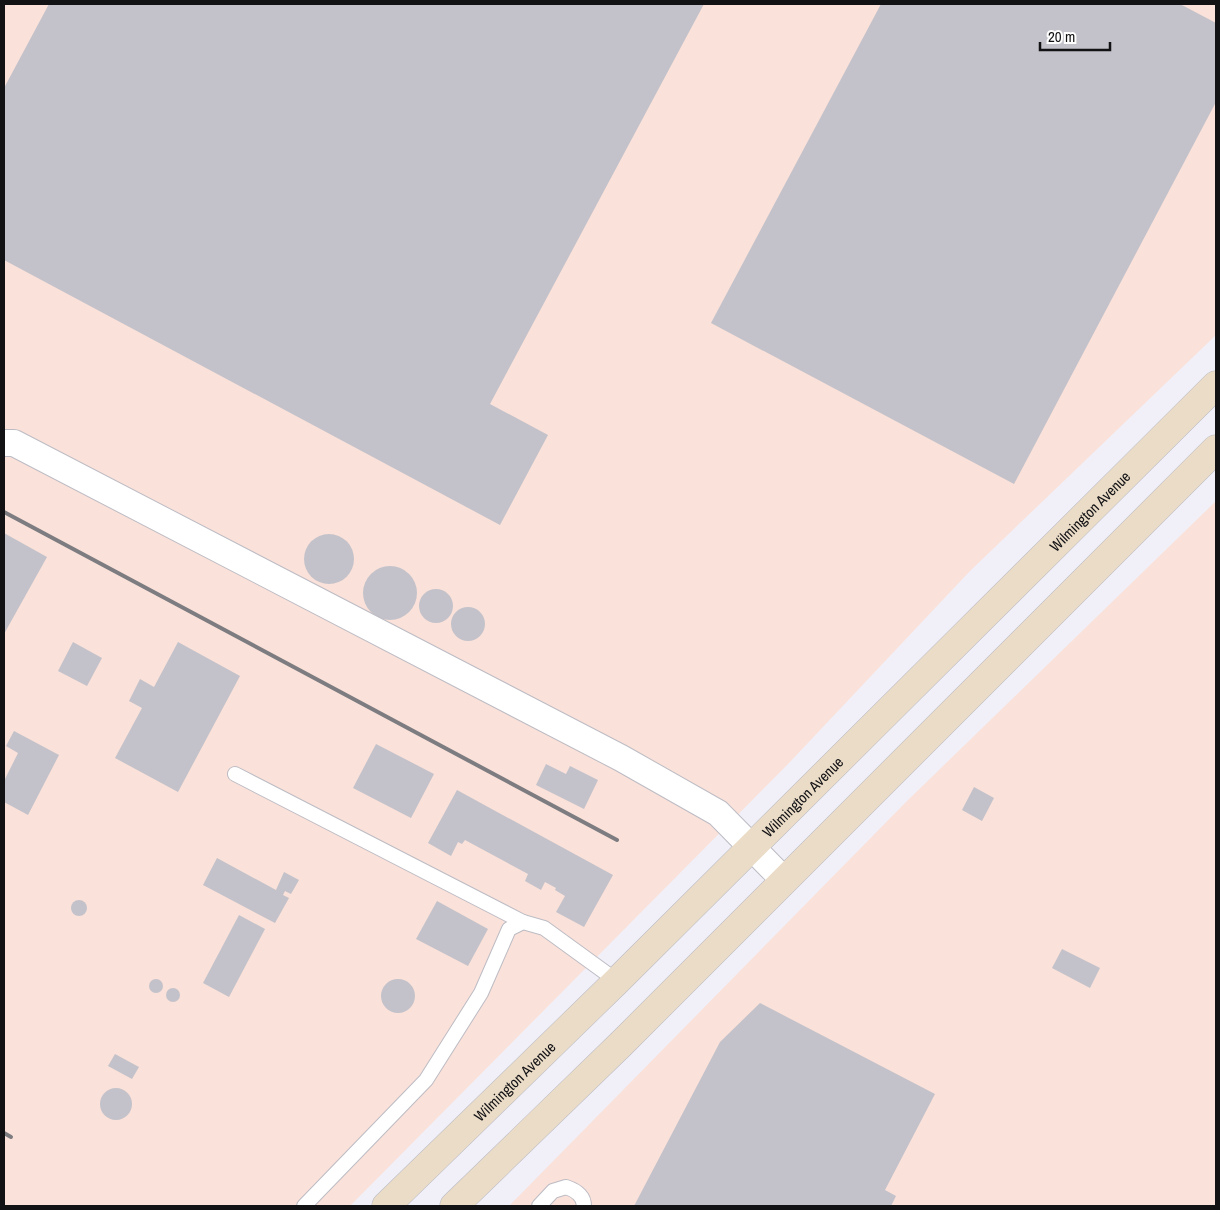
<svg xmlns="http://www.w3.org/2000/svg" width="1220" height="1210" font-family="'Archivo Narrow',sans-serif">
  <rect width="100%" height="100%" fill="#f1f0f8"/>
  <g fill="#fae1d9">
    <polygon points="4,4 1216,4 1216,335 970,571 789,763 350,1206 4,1206"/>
    <polygon points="1216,501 1216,1206 509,1206 906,802"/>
  </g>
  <g fill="#c3c2ca">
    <polygon points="49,4 704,4 490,404 548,435 500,525 4,260 4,88"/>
    <polygon points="881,4 1180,4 1216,23 1216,102 1014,484 711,323"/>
    <polygon points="4,533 47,557 4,634"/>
    <circle cx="329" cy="559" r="25"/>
    <circle cx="390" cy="593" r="27"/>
    <circle cx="436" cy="606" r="17"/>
    <circle cx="468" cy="624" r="17"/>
    <polygon points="73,642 102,658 87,686 58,671"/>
    <polygon points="178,642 240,676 178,792 115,758 142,708 129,701 140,679 154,687"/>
    <polygon points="14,731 59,755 28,815 4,802 4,781 18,753 6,746"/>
    <polygon points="376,744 434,774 411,818 353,788"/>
    <polygon points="546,764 566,774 570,766 598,780 584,809 536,785"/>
    <polygon points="974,787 994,798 982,821 962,810"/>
    <polygon points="457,790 613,875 584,927 556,912 565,896 555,890 556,888 545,882 541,890 525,881 528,874 465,840 462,844 458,842 451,856 428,843"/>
    <polygon points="217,858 276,890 284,872 299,880 291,894 285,891 283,895 289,898 275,923 203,885"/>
    <circle cx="79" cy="908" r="8"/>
    <polygon points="437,901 488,929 468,966 416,939"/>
    <polygon points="239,915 265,929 229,997 203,983"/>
    <polygon points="1062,949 1100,968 1090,988 1052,968"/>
    <circle cx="156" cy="986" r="7"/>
    <circle cx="398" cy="996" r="17"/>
    <circle cx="173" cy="995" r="7"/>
    <polygon points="760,1003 935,1094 885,1190 896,1196 891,1206 634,1206 720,1042"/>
    <polygon points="115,1054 139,1067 132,1079 108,1066"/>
    <circle cx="116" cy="1104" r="16"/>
  </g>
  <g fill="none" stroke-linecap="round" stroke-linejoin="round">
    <g stroke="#bdbcc4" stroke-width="16">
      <g id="service">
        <polyline points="235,774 523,922"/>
        <polyline points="304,1206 426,1080 481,993 509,929 523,922 544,928 617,981"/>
        <path d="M539,1206L553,1191L566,1187C575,1190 584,1195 584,1206"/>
      </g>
    </g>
    <g stroke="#bdbcc4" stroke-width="28">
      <polyline id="minor" points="4,443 14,443 621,758 718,813 784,880"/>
    </g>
    <g stroke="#bdbcc4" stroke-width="29">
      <g id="secondary">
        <path id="s1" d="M386,1206L617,981L1216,385"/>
        <polyline points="454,1206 621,1044 1216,449"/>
      </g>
    </g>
    <use href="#service" stroke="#fff" stroke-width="14"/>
    <use href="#minor" stroke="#fff" stroke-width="26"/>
    <use href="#secondary" stroke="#eadcc7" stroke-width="28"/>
    <g stroke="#7d7c81" stroke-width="4">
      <polyline points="4,512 617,840"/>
      <polyline points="4,1133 11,1137"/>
    </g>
  </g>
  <g text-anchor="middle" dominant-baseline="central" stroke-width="5" stroke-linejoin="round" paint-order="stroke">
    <g font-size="15" fill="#121114" stroke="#fefefe">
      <text stroke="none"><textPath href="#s1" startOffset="989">Wilmington Avenue</textPath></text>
      <text stroke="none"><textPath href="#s1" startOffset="584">Wilmington Avenue</textPath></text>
      <text stroke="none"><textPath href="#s1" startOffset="179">Wilmington Avenue</textPath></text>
    </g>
  </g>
  <rect width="1220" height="1210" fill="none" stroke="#121114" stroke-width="10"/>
  <path d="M1040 42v8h70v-8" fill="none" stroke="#121114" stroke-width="2.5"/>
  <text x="1048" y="42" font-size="15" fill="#121114" stroke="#fefefe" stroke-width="4" paint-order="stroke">20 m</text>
</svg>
